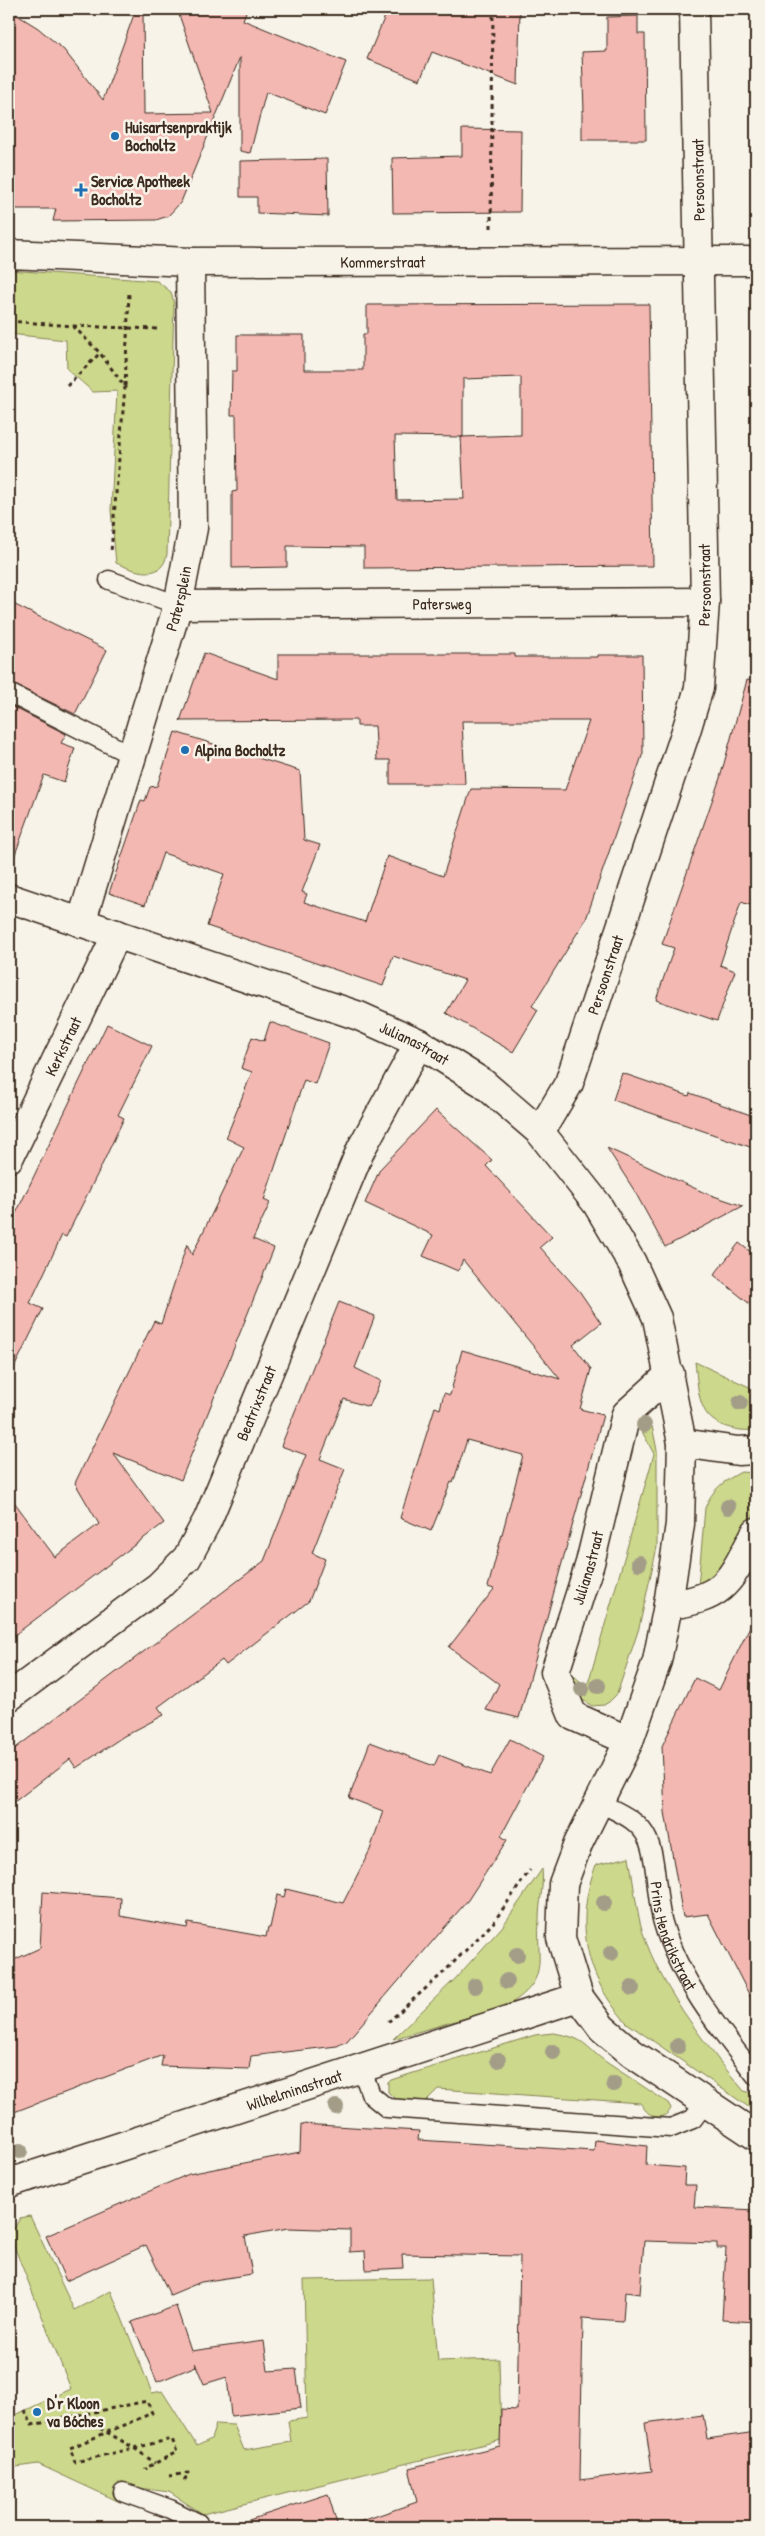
<svg xmlns="http://www.w3.org/2000/svg" width="765" height="2536" font-family="'Patrick Hand',sans-serif">
  <rect width="100%" height="100%" fill="#f7f3e8"/>
  <filter id="ink" filterUnits="userSpaceOnUse"><feTurbulence type="fractalNoise" baseFrequency=".02" numOctaves="2"/><feDisplacementMap in="SourceGraphic" scale="10" xChannelSelector="R" yChannelSelector="G"/><feConvolveMatrix kernelMatrix="1 2 1 2 8 2 1 2 1" color-interpolation-filters="sRGB"/></filter>
  <g filter="url(#ink)">
    <g fill="#ccd88b" stroke="#848154">
      <path d="M9,270L157,281L171,292L174,303L167,554C162,582 134,571 116,563L111,510L117,391L93,392L67,369L66,340L9,334Z"/>
      <path d="M695,1362L756,1390V1430C739,1432 712,1427 704,1409C697,1396 697,1376 695,1362Z"/>
      <polygon points="641,1420 646,1420 652,1426 657,1450 657,1547 639,1628 617,1694 609,1702 604,1705 592,1706 581,1699 568,1671 587,1687 654,1454 637,1422"/>
      <path d="M741,1472L756,1473V1511L715,1581L698,1587L705,1508C712,1489 724,1481 741,1472Z"/>
      <path d="M629,1857C633,1878 635,1901 640,1922C653,1978 707,2047 744,2091L756,2094V2109L753,2110L627,2023C585,1978 574,1922 596,1865Z"/>
      <path d="M542,1869C544,1885 539,1903 539,1919C536,1962 551,1979 507,2006L393,2039L455,1979L502,1927Z"/>
      <path d="M553,2033C588,2038 584,2047 609,2064C629,2077 649,2090 668,2103L671,2108C669,2115 658,2120 651,2115C647,2113 643,2107 640,2103L438,2089L426,2101L395,2099L388,2092V2083L391,2080L535,2035Z"/>
      <polygon points="30,2216 74,2310 111,2291 152,2393 162,2391 197,2446 211,2439 216,2424 234,2425 244,2450 291,2442 288,2421 307,2418 304,2280 431,2278 438,2361 499,2359 501,2440 203,2514 169,2492 117,2485 122,2503 38,2464 9,2468 9,2418 71,2389 10,2236 20,2218"/>
    </g>
    <g fill="#f4b8b3" stroke="#3b2a1e" fill-rule="evenodd">
      <polygon points="136,9 143,9 144,114 213,113 177,9 247,9 243,20 346,62 325,115 266,92 250,153 240,151 240,57 181,202 168,216 156,220 53,221 56,209 9,209 9,10 38,28 64,50 103,100"/>
      <polygon points="388,9 520,9 518,85 432,52 420,80 367,59"/>
      <polygon points="638,16 638,34 645,34 646,140 582,140 582,111 584,111 582,52 607,51 607,17"/>
      <polygon points="462,129 521,130 520,212 393,213 392,158 462,156"/>
      <polygon points="327,159 328,216 257,213 257,197 240,197 240,161"/>
      <path d="M649,304L653,566L364,568V547L287,546V567L232,568V492L237,491L236,415H231L232,371H237V335H304V370H363V334H367V305ZM521,377V435L461,437L464,499L397,500L395,436L463,437V379Z"/>
      <polygon points="9,602 107,650 75,714 9,682"/>
      <polygon points="204,653 278,679 278,654 515,654 515,657 598,657 598,655 642,655 643,753 586,919 532,1006 538,1010 513,1052 446,1013 465,980 393,956 383,986 207,926 224,874 163,853 145,905 109,893 141,800 145,801 150,787 157,786 175,732 300,771 304,840 320,845 302,892 307,894 304,902 365,922 387,856 443,876 471,789 565,790 589,721 462,721 465,784 390,784 390,760 377,760 375,726 357,726 357,720 180,721"/>
      <polygon points="747,680 756,682 756,907 741,902 720,965 735,971 717,1021 656,1000 674,948 662,944 720,778"/>
      <polygon points="9,705 66,734 61,743 75,748 64,782 44,775 13,860 9,860"/>
      <polygon points="270,1022 329,1043 315,1084 304,1080 264,1200 270,1203 253,1239 274,1248 181,1480 113,1453 164,1523 9,1639 9,1495 55,1557 99,1524 75,1483 154,1321 161,1324 187,1244 192,1255 244,1147 226,1138 252,1072 241,1068 252,1037 264,1041"/>
      <polygon points="107,1024 152,1046 118,1115 124,1118 101,1167 66,1237 62,1235 30,1303 43,1309 9,1378 9,1228"/>
      <polygon points="622,1073 689,1096 690,1093 756,1117 756,1149 613,1100"/>
      <polygon points="436,1110 492,1160 486,1166 552,1237 540,1247 580,1292 601,1323 573,1345 591,1369 580,1409 603,1415 519,1718 486,1710 499,1684 449,1647 494,1589 488,1587 523,1455 467,1440 453,1483 451,1482 431,1531 400,1518 435,1407 440,1409 444,1393 450,1395 462,1350 560,1379 463,1260 458,1271 423,1256 433,1235 365,1203 380,1169"/>
      <polygon points="607,1148 705,1193 743,1206 665,1247 634,1190"/>
      <polygon points="739,1243 756,1256 756,1309 714,1275"/>
      <polygon points="339,1302 375,1316 355,1368 381,1381 369,1407 344,1399 320,1459 345,1469 312,1553 325,1559 309,1601 226,1665 222,1660 158,1707 164,1715 124,1736 76,1768 70,1759 9,1806 9,1753 264,1561 306,1455 281,1446"/>
      <polygon points="756,1614 756,1735 751,1764 751,1809 756,1838 756,2008 708,1914 683,1917 665,1812 662,1746 695,1678 719,1690"/>
      <polygon points="510,1739 543,1757 501,1836 507,1840 468,1900 347,2041 337,2046 251,2056 249,2069 161,2066 163,2055 9,2114 9,1962 40,1948 43,1892 121,1898 120,1916 187,1928 188,1923 266,1937 268,1927 270,1928 277,1895 284,1897 286,1889 343,1903 370,1850 383,1811 349,1798 370,1742 434,1766 439,1755 490,1775"/>
      <polygon points="301,2124 419,2131 418,2140 594,2151 595,2140 647,2146 646,2165 685,2168 684,2185 696,2185 694,2207 756,2210 756,2322 722,2320 726,2248 717,2248 717,2243 644,2241 640,2294 625,2292 623,2321 583,2318 580,2480 652,2471 645,2423 703,2415 707,2439 756,2432 756,2523 718,2527 360,2527 359,2522 417,2502 409,2468 500,2446 501,2409 517,2410 520,2256 402,2254 403,2268 366,2270 365,2251 350,2252 350,2230 288,2228 245,2236 252,2274 201,2282 170,2295 146,2245 66,2281 46,2236 189,2174 300,2152"/>
      <polygon points="176,2306 191,2351 264,2341 268,2371 296,2369 301,2408 231,2416 227,2377 204,2384 195,2363 196,2366 157,2382 132,2322"/>
      <polygon points="328,2494 338,2527 247,2527 246,2521"/>
    </g>
    <g fill="none" stroke-linecap="round" stroke-linejoin="round">
      <g stroke="#3b2a1e" stroke-width="21">
        <g id="service">
          <polyline points="109,580 178,605"/>
          <polyline points="9,693 133,756"/>
          <path id="s1" d="M598,1802C617,1812 639,1819 648,1840C657,1860 656,1900 663,1923C679,1979 720,2030 756,2076"/>
          <polyline points="362,2070 371,2095 387,2108 671,2128 693,2119 705,2103"/>
          <polyline points="123,2492 170,2509 198,2523 199,2527"/>
        </g>
      </g>
      <g stroke="#3b2a1e" stroke-width="31">
        <g id="minor">
          <path id="s2" d="M9,254L190,262L756,261"/>
          <path id="s3" d="M178,605L705,602"/>
          <path id="s4" d="M81,923L178,605L193,528L190,262"/>
          <path id="s5" d="M540,1132L569,1083L686,731L699,688L705,602L694,9"/>
          <path id="s6" d="M9,1158L117,934"/>
          <polyline points="682,1443 738,1451 756,1450"/>
          <path d="M668,1605C727,1598 730,1580 756,1532"/>
          <path id="s7" d="M9,1697L159,1586L187,1558L208,1519L361,1149L419,1043"/>
          <path id="s8" d="M629,1741L573,1716L555,1672L590,1563L626,1414L670,1374"/>
        </g>
      </g>
      <g stroke="#3b2a1e" stroke-width="31">
        <g id="tertiary">
          <path id="s9" d="M9,898L359,1016L419,1043L483,1083L540,1132L597,1204L632,1263L657,1318L682,1443L680,1524L668,1605L657,1661L629,1741L578,1844L563,1884L561,1938L579,1997L602,2028L633,2054L756,2136"/>
          <path id="s10" d="M9,2183L579,1997"/>
        </g>
      </g>
      <g stroke="#3b2a1e" stroke-width="3" stroke-dasharray="4 4" stroke-linecap="butt">
        <polyline points="491,228 493,9"/>
        <polyline points="9,321 73,326 100,353 125,387 111,552"/>
        <polyline points="73,326 157,329"/>
        <polyline points="67,386 100,353"/>
        <polyline points="125,386 129,292"/>
        <polyline points="388,2022 443,1973 493,1923 530,1870"/>
        <polyline points="25,2410 32,2425 147,2401 152,2413 70,2448 75,2462 172,2439 177,2452 146,2468 146,2470"/>
        <polyline points="79,2416 134,2448 155,2463"/>
        <polyline points="169,2476 188,2473 183,2484"/>
      </g>
      <use href="#service" stroke="#f7f3e8" stroke-width="18"/>
      <use href="#minor" stroke="#f7f3e8" stroke-width="28"/>
      <use href="#tertiary" stroke="#f7f3e8" stroke-width="28"/>
    </g>
    <g fill="#a39d88">
      <circle cx="740" cy="1403" r="8"/>
      <circle cx="644" cy="1425" r="8"/>
      <circle cx="728" cy="1507" r="8"/>
      <circle cx="639" cy="1563" r="8"/>
      <circle cx="598" cy="1686" r="8"/>
      <circle cx="582" cy="1689" r="8"/>
      <circle cx="604" cy="1903" r="8"/>
      <circle cx="611" cy="1953" r="8"/>
      <circle cx="517" cy="1955" r="8"/>
      <circle cx="507" cy="1981" r="8"/>
      <circle cx="475" cy="1986" r="8"/>
      <circle cx="632" cy="1988" r="8"/>
      <circle cx="678" cy="2046" r="8"/>
      <circle cx="553" cy="2052" r="8"/>
      <circle cx="498" cy="2060" r="8"/>
      <circle cx="614" cy="2084" r="8"/>
      <circle cx="336" cy="2107" r="8"/>
      <circle cx="20" cy="2151" r="8"/>
    </g>
  </g>
  <g fill="#1f6fb2" stroke="#f7f3e8" stroke-width="2">
    <circle cx="115" cy="136" r="5"/>
    <path d="M78.5 182.5h5v5h5v5h-5v5h-5v-5h-5v-5h5z"/>
    <circle cx="185" cy="750" r="5"/>
    <circle cx="37" cy="2412" r="5"/>
  </g>
  <g text-anchor="middle" dominant-baseline="central" stroke-width="5" stroke-linejoin="round" paint-order="stroke">
    <g font-size="16" font-weight="bold" fill="#3b2a1e" stroke="#f7f3e8" text-anchor="start">
      <text x="125" y="127">Huisartsenpraktijk<tspan x="125" dy="18">Bocholtz</tspan></text>
      <text x="91" y="181">Service Apotheek<tspan x="91" dy="18">Bocholtz</tspan></text>
      <text x="195" y="750">Alpina Bocholtz</text>
      <text x="47" y="2403">D'r Kloon<tspan x="47" dy="18">va Bóches</tspan></text>
    </g>
    <g font-size="16" fill="#3b2a1e" stroke="#f7f3e8">
      <text transform="translate(698 180) rotate(-91)">Persoonstraat</text>
      <text stroke="none"><textPath href="#s2" startOffset="374">Kommerstraat</textPath></text>
      <text stroke="none"><textPath href="#s5" startOffset="576">Persoonstraat</textPath></text>
      <text stroke="none"><textPath href="#s4" startOffset="339">Patersplein</textPath></text>
      <text stroke="none"><textPath href="#s3" startOffset="264">Patersweg</textPath></text>
      <text stroke="none"><textPath href="#s5" startOffset="171">Persoonstraat</textPath></text>
      <text stroke="none"><textPath href="#s9" startOffset="431">Julianastraat</textPath></text>
      <text stroke="none"><textPath href="#s6" startOffset="124">Kerkstraat</textPath></text>
      <text stroke="none"><textPath href="#s7" startOffset="396">Beatrixstraat</textPath></text>
      <text stroke="none"><textPath href="#s8" startOffset="218">Julianastraat</textPath></text>
      <text stroke="none"><textPath href="#s1" startOffset="164">Prins Hendrikstraat</textPath></text>
      <text stroke="none"><textPath href="#s10" startOffset="300">Wilhelminastraat</textPath></text>
    </g>
  </g>
  <rect width="765" height="2536" fill="none" stroke="#f7f3e8" stroke-width="30"/>
  <rect x="15" y="15" width="735" height="2506" fill="none" stroke="#3b2a1e" stroke-width="2" filter="url(#ink)"/>
</svg>
